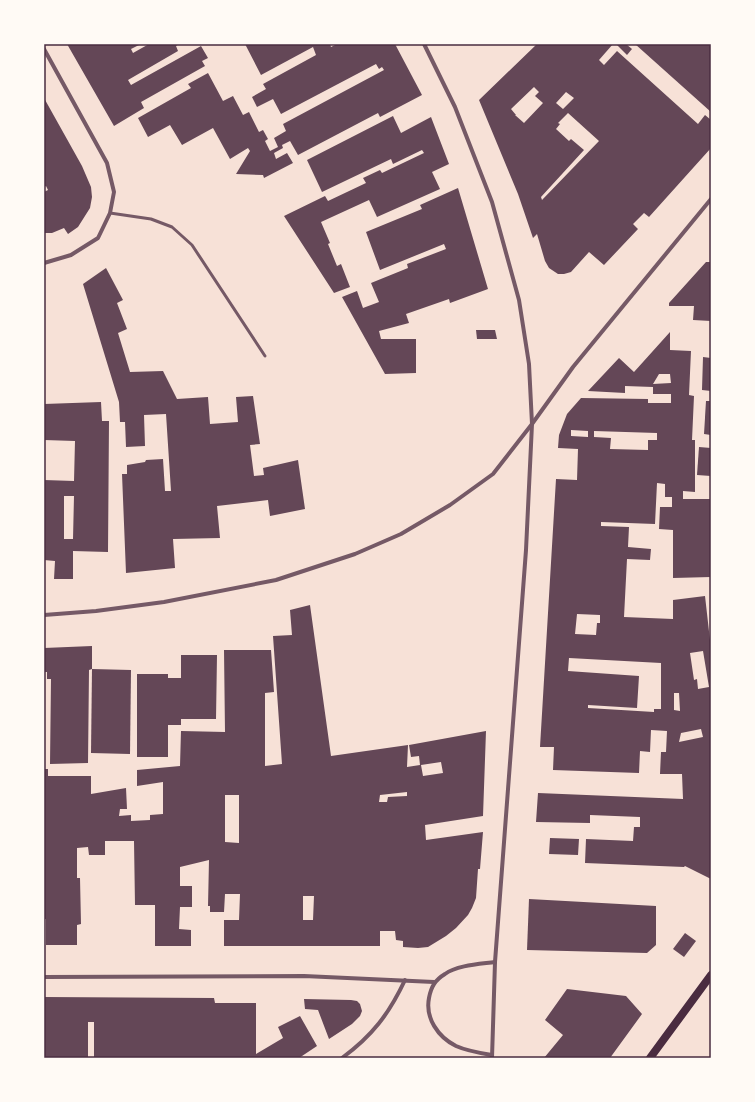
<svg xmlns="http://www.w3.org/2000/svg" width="755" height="1102" font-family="'Fira Sans',sans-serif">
  <rect width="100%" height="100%" fill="#f7e1d7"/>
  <g fill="#644757" fill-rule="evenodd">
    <polygon points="67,44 141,44 131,49 133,53 149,44 179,44 176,46 178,51 128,80 131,85 201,46 208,58 202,61 205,66 141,102 144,108 114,126"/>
    <polygon points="245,44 326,44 327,45 330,44 331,47 337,44 395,44 422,95 380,117 378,113 298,155 290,141 282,145 283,148 274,153 276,159 287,153 293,163 264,178 263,175 236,174 250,151 248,148 230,159 213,128 182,145 170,125 148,137 138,118 191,88 188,84 208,73 223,101 233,96 243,115 249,112 259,132 263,130 268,139 265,141 270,151 278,147 274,138 286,131 283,124 384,70 382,67 379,69 376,64 281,114 273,99 257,107 252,97 266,89 263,84 316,55 313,47 261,75"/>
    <path d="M537,44H613L599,60L604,65L617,51L698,124L705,115L711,120V148L649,217L644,213L633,224L638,229L604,265L589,252L571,272L564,274H558L549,268L545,261L537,234L533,238L518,194L479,100ZM534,87L539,92L535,96L543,103L524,123L515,115H516L511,109ZM566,92L574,98L563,109L556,103ZM568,113L599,141L542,200L541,197L584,150L571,139L569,141L556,129L560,124L558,123Z"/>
    <polygon points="616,44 626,44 632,49 627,55"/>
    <polygon points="635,44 711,44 711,112"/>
    <polygon points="44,98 82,166 91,187 92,197 90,208 78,227 68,234 64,228 52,233 44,233 44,192 48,190 46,186 44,187"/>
    <polygon points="393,116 401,133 431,117 449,164 432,172 440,189 377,217 369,200 321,222 330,243 328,244 337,266 341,264 350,287 334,293 284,216 325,196 328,201 366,183 363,178 380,170 382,173 424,153 422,150 393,164 391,159 322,192 307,160"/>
    <polygon points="458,188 488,289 450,303 449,299 406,314 409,323 379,331 381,339 416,339 416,373 385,374 342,297 357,291 363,308 379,302 371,283 408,268 407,264 446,249 444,244 380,270 366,232 422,209 420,205"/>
    <polygon points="706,262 711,262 711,321 693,320 694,306 669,306 669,303"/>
    <polygon points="106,268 123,300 117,303 127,329 118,333 130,372 163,371 177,399 208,397 210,424 238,422 236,397 253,396 260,444 250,445 254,476 264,475 263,468 298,460 305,509 270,516 268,500 217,506 220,538 173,539 175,568 126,573 122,474 127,474 127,465 145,462 146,460 163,459 165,491 171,491 166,414 144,415 145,446 126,447 125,422 120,422 119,402 83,284"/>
    <polygon points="476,330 495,330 497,339 477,339"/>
    <path d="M670,332V350L691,351L689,395L694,396L692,440H695V492L683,491V499H711V577L673,578V530L659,529L660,507H672V497H665V484L657,483L655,524L601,522V526L629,527L628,547L651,549L650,560L627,559L624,617L673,619V600L705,596L711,649V879L685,866L684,867L585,863L586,839L633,841L634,827H640V817L590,815V823L536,822L538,793L683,799L682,774H660L661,752H666L667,731L651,730L650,752L640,751L639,773L553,770L554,747H540L556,479L577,480L578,449L558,448L559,435L567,414L581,398L648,399V403H671V394H653V387L625,386V393L588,391L619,358L634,372ZM659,374H670L671,383L653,384ZM571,430L588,431V437L571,436ZM594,431L657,433V440H648V450L610,449L611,438L594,437ZM577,614L600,615V623H597L596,635L575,634ZM703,651L709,687L698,689L697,679L694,680L690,653ZM569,658L661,663V709H654V712L588,708V705L637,708L639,676L568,671ZM674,693H679L680,711L674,710ZM701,729L703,737L679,742L681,733Z"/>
    <polygon points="703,357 711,358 711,391 702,390"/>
    <polygon points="706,401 711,401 711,435 704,434"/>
    <path d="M101,402L102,421H109L108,552L73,551V579H54L55,561L44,560V480L74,481L75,441L44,440V404ZM64,496H74L73,539H64Z"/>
    <polygon points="699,447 711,448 711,476 697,475"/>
    <path d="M310,605L331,756L408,745L407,767L420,765L419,756L411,757L409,745L486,731L483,816L425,825L426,840L483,832L480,869H478L476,898L472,908L468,915L456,928L446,936L428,947L418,948L403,947V941L396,940L395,931H380V946H224V920H239L240,894H225L224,912H210V906H208L209,860L180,867V886H192V907H180L179,929L191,930V946H155V905H135L134,841H105V855H89L88,847L77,848V878H80L81,924L77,925V945H46V919H44V769H48V776H91V794L126,788L127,809H120L119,816L131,815V821L150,820V815L163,814V782L137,786V770L180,766L181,731L225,732L224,650H271L274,692L265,693V766L282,764L273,636L292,635L290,610ZM441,762L443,773L423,776L421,765ZM407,792V796L388,797L387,802H379L380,795ZM225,795H239V843L225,842ZM303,896H314L313,920H303Z"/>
    <polygon points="92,646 92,669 89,670 88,763 50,764 51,679 47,679 47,672 44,672 44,648"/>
    <polygon points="181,655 217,655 216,719 181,719 181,725 168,725 168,757 137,757 137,674 168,674 168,678 181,678"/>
    <polygon points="92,669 131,670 130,754 91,753"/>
    <polygon points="550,838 579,839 578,855 549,854"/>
    <polygon points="529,899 656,906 656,945 647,953 527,950"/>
    <polygon points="685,933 696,941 684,957 673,949"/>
    <polygon points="567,989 626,996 642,1014 610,1058 544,1058 563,1035 545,1020"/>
    <polygon points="44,997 214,998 215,1003 256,1003 256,1054 283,1038 278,1027 300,1016 317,1046 299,1058 250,1058 252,1057 249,1058 94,1058 94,1022 88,1022 88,1058 44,1058"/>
    <polygon points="304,999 351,1000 357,1001 360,1004 362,1011 360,1016 352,1024 329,1039 318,1010 305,1009"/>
  </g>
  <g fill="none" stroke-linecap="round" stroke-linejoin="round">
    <polyline stroke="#755966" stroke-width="3" points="110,213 151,219 172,227 192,245 265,356"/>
    <g stroke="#755966" stroke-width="4">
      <polyline points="424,44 455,107 492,202 519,300 529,364 532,424 526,550 495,962 492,1058"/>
      <polyline points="44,49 107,163 114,192 110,213 98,238 71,255 44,263"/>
      <polyline points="44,615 96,611 164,602 276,580 355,554 401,534 450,505 493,474 532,424 573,367 711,199"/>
      <polyline points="44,977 304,976 434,982"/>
      <path d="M492,1055C480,1053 467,1051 456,1046C438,1037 425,1018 429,998C431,987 435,980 445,974C457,965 481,964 495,962"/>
      <path d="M342,1058C372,1036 389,1014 405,980"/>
    </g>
    <polyline stroke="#4a2c40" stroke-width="8" points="650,1058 711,975"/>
  </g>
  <rect width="755" height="1102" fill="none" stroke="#fffaf5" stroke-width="90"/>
  <rect x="45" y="45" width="665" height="1012" fill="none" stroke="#4a2c40" stroke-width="1.5"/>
</svg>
